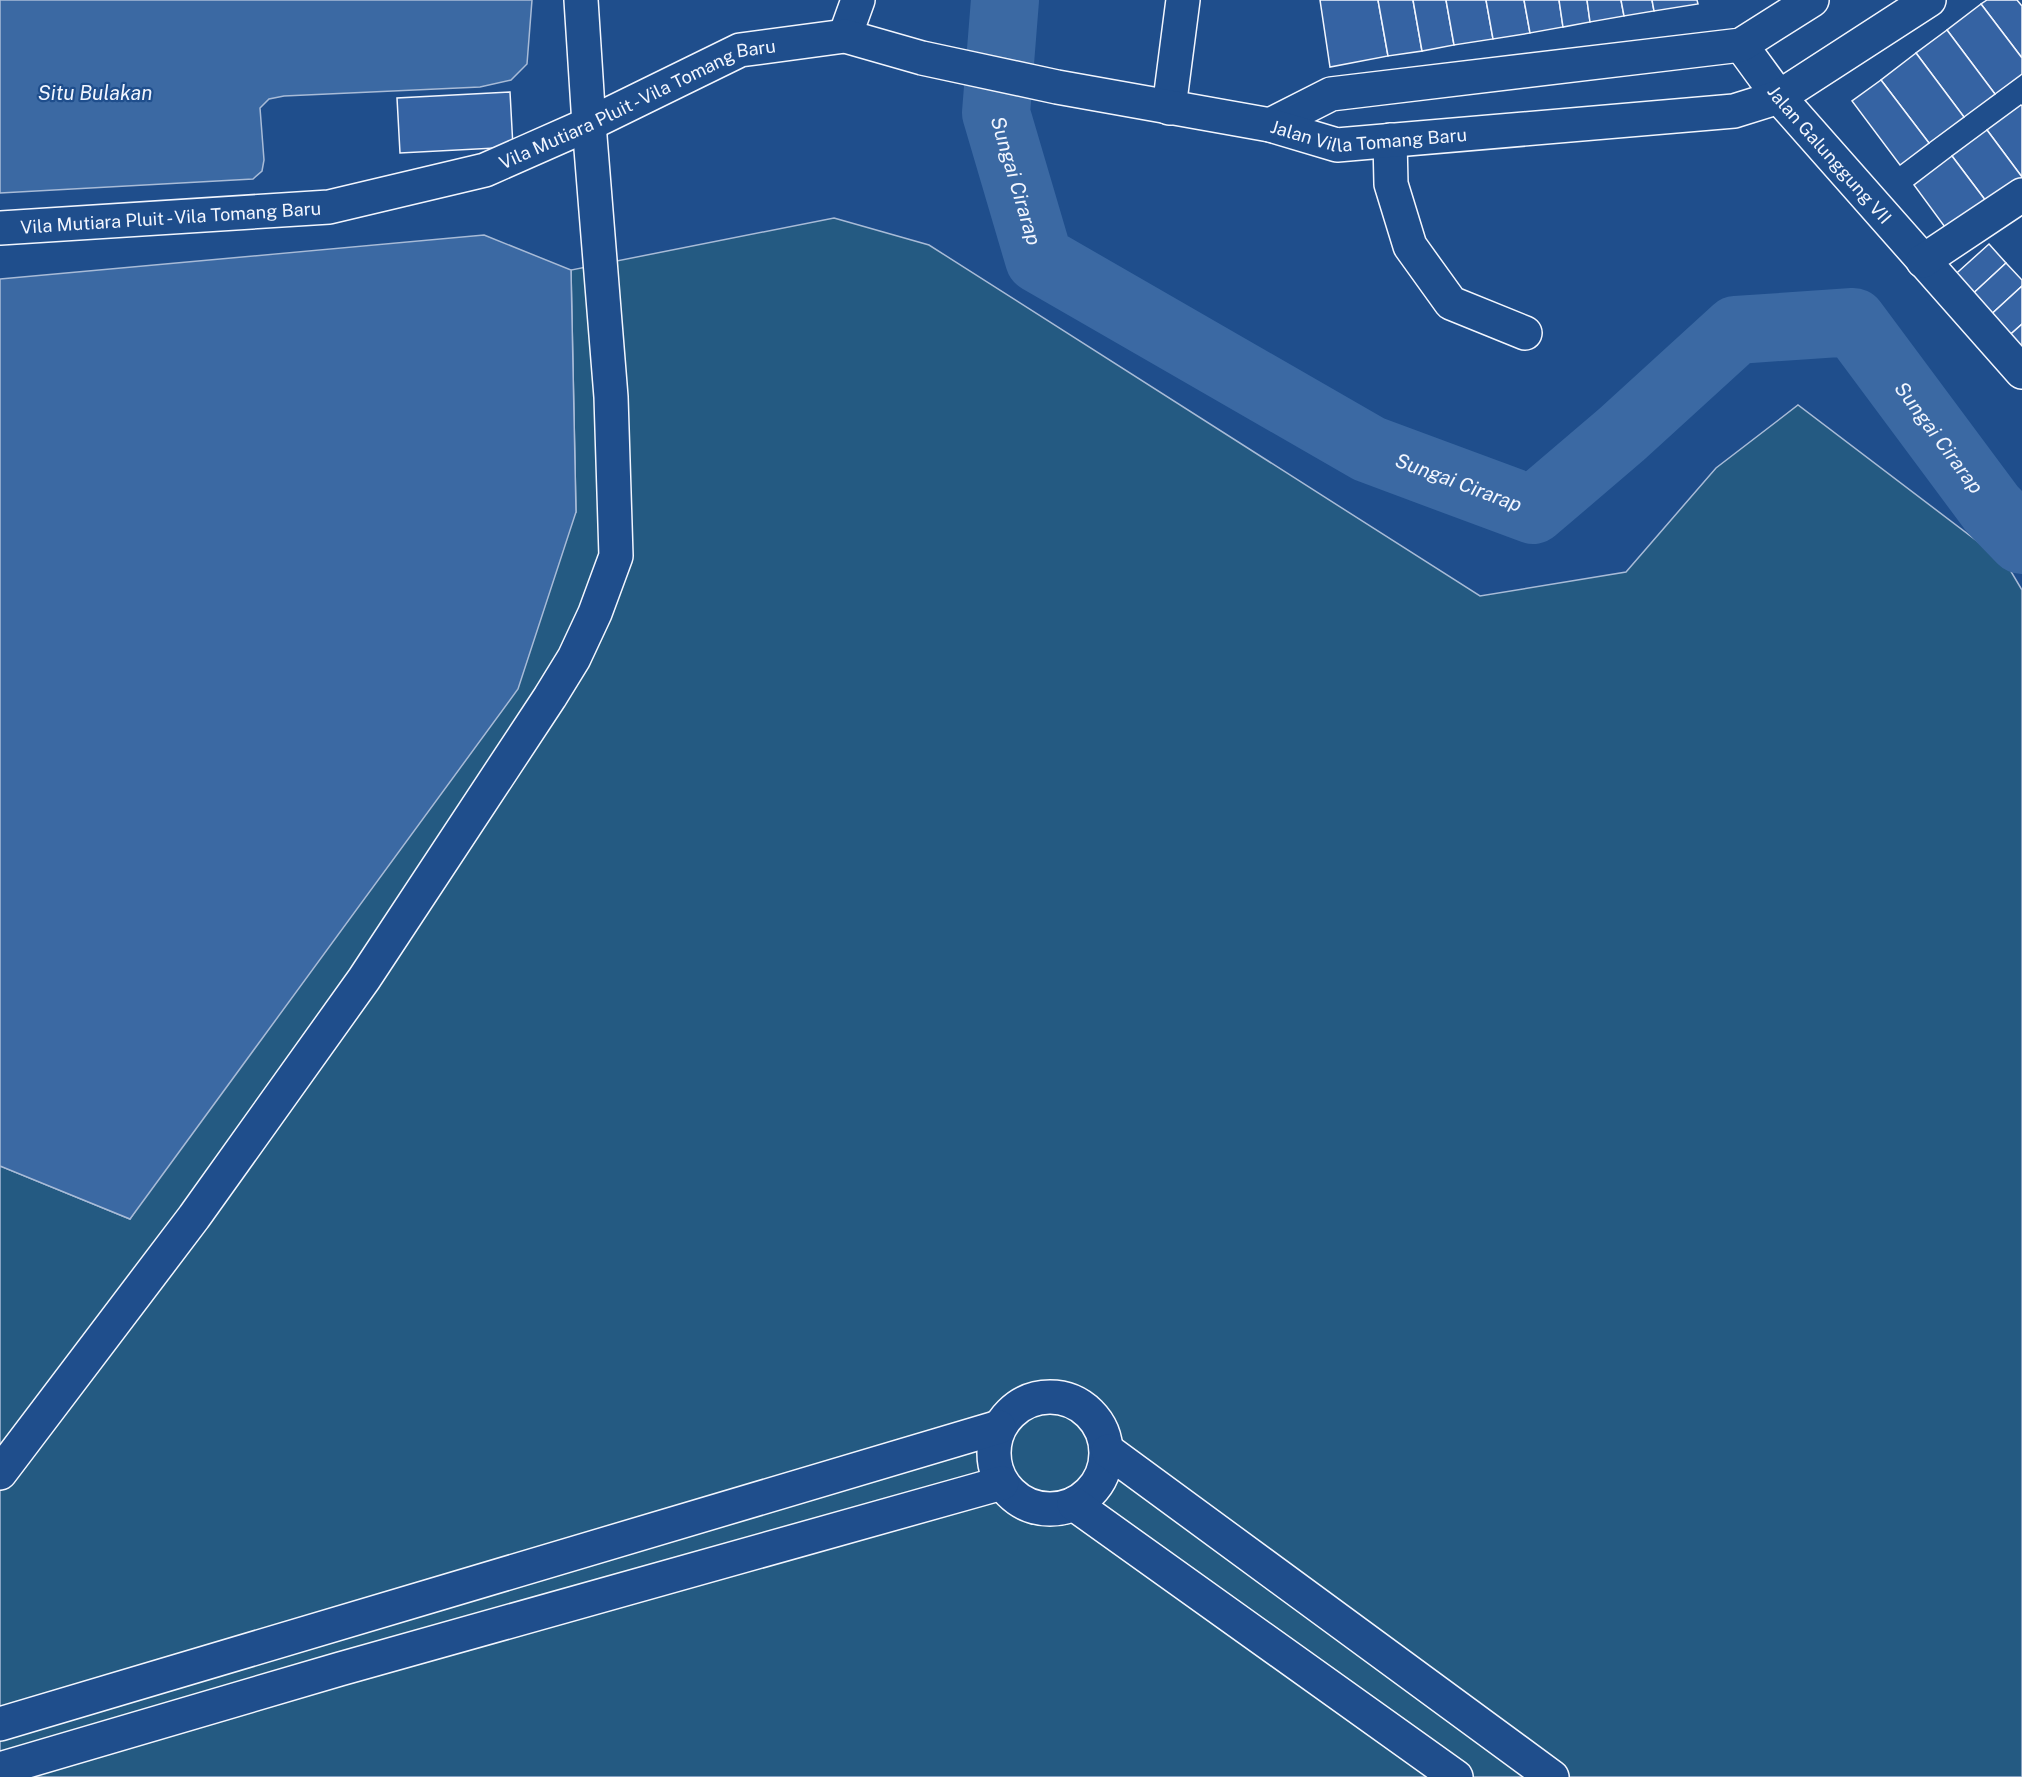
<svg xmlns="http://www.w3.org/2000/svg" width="2022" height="1777" font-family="'Public Sans',sans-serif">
  <rect width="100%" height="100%" fill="#1f4e8c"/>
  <polygon fill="#245a82" stroke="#a8bbd7" stroke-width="1.5" points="834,218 929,245 1480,596 1626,572 1716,468 1798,405 2006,563 2022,590 2022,1777 0,1777 0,1166 130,1219 576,512 571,270"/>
  <g fill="#3b69a3" stroke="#a8bbd7" stroke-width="1.5">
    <polygon points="0,0 532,0 527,64 511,80 480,87 284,96 269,99 260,108 264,160 262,171 253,179 0,193"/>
    <polygon points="484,235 571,270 576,512 518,689 130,1219 0,1166 0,279"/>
  </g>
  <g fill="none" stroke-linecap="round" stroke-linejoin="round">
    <path stroke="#3b69a3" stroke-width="68" id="s1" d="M1005,0L996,113L1039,259L1369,449L1533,510L1622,434L1736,330L1853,322L1992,509L2022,540"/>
  </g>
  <g fill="#3563a3" stroke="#f2f6ff" stroke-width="1.5">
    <polygon points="1320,0 1378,0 1388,56 1330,67"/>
    <polygon points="1378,0 1413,0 1422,51 1388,56"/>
    <polygon points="1413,0 1446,0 1454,45 1422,51"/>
    <polygon points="1446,0 1486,0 1493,39 1454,45"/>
    <polygon points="1486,0 1524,0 1530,33 1493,39"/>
    <polygon points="1524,0 1559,0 1563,27 1530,33"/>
    <polygon points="1559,0 1587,0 1590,22 1563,27"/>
    <polygon points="1587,0 1621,0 1624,16 1590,22"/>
    <polygon points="1621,0 1652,0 1654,11 1624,16"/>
    <polygon points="1652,0 1697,0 1698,4 1654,11"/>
    <polygon points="1987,0 2017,0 2022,6 2022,58 1981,4"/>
    <polygon points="1981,4 2022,58 2022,74 1995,94 1947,30"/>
    <polygon points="1947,30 1995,94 1964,117 1916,53"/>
    <polygon points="1916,53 1964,117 1929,143 1881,80"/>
    <polygon points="1881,80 1929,143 1900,165 1852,101"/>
    <polygon points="510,92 513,147 400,153 397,98"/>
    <polygon points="2021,105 2022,106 2022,177 1987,130"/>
    <polygon points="1987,130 2022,177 2022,186 1992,209 1952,156"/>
    <polygon points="1952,156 1992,209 1953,238 1914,185"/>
    <polygon points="1989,244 2006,263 1966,300 1949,280"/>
    <polygon points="2006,263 2022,280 2022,286 1985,320 1966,300"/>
    <polygon points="2022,286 2022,324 2003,341 1985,320"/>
    <polygon points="2022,324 2022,361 2003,341"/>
  </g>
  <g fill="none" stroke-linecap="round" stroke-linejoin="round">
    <g stroke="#f2f6ff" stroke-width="36">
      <g id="street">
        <polyline points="845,36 858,0"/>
        <path id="s2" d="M1741,45L1779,97L2022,372"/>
        <polyline points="1169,108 1183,0"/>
        <polyline points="1390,140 1391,184 1410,246 1451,303 1525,333"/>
        <polyline points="1923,261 2022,195"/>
        <circle cx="1050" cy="1453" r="56"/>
        <polyline points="1108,1451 1552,1777"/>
        <polyline points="1074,1504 1456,1777"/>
        <polyline points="0,1724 999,1427"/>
        <polyline points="0,1769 340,1669 1002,1483"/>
      </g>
    </g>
    <g stroke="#f2f6ff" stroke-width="36">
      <g id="secondary">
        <polyline points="1270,125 1331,94 1741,45 1812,0"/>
        <path id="s3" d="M0,228L329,207L485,170L589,124L740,50L845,36L922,58L1057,87L1270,125L1337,145L1734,111L1779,97L1929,0"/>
        <polyline points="0,1473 194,1217 364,979 550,697 574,658 595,613 616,556 611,397 589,124 581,0"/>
      </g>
    </g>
    <use href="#street" stroke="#1f4e8c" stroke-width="33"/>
    <use href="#secondary" stroke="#1f4e8c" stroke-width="33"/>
  </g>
  <g text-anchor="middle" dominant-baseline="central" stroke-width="4.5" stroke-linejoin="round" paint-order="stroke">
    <g font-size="18" fill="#f2f6ff" stroke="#1f4e8c">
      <text stroke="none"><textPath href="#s3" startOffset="657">Vila Mutiara Pluit - Vila Tomang Baru</textPath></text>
      <text stroke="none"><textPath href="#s3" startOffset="1413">Jalan Villa Tomang Baru</textPath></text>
      <text stroke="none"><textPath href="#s2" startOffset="141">Jalan Galunggung VII</textPath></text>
      <text stroke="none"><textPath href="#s3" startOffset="171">Vila Mutiara Pluit - Vila Tomang Baru</textPath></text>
    </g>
    <g font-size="20" font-style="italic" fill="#f2f6ff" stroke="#1f4e8c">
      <text x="95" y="93">Situ Bulakan</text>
      <text stroke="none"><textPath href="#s1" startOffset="184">Sungai Cirarap</textPath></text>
      <text stroke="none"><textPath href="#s1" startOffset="1354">Sungai Cirarap</textPath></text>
      <text stroke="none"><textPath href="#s1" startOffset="742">Sungai Cirarap</textPath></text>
    </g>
  </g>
</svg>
